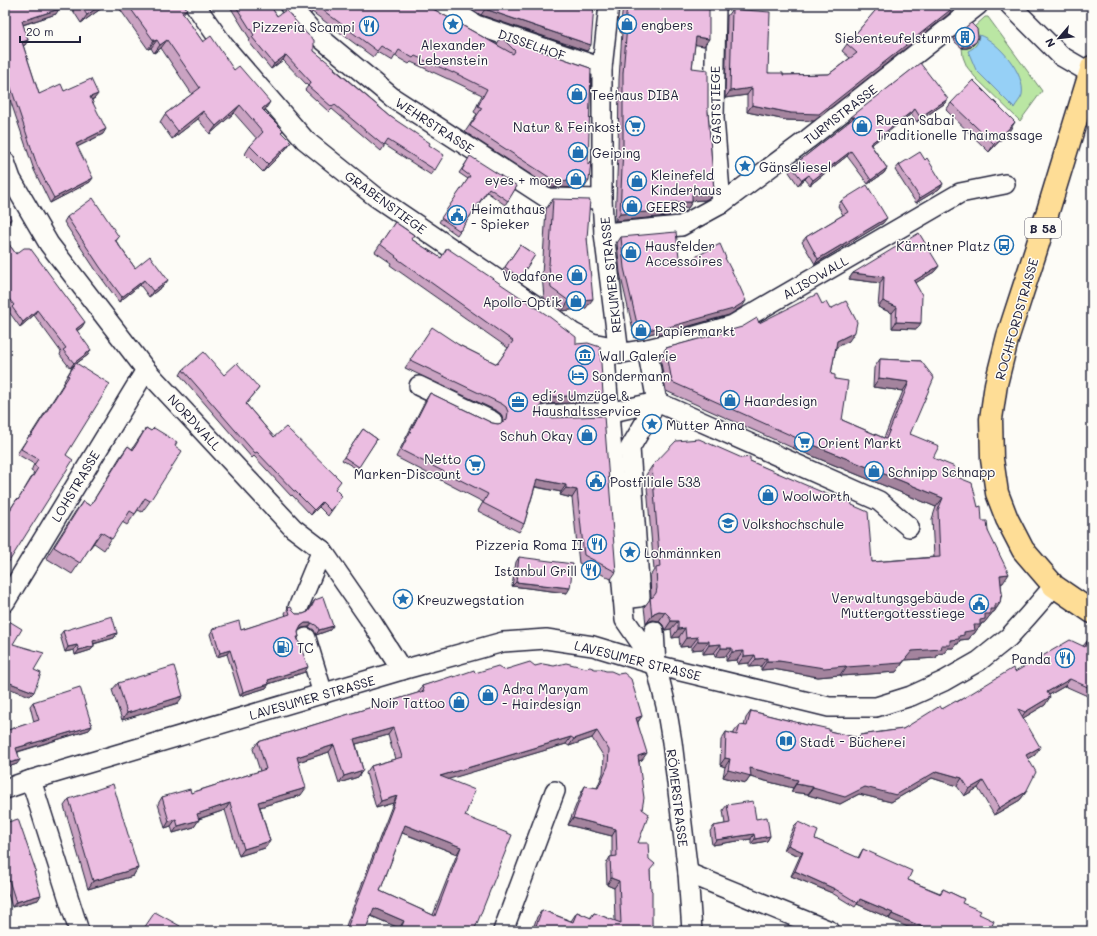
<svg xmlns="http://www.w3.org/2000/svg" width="1097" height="936" font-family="Mali,sans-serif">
  <rect width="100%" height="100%" fill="#fdfcf7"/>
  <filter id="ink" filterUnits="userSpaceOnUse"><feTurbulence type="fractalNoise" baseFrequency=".025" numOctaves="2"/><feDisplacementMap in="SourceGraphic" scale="8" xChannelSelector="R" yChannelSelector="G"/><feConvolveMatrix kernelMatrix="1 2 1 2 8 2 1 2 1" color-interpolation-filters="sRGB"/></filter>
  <g filter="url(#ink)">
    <polygon fill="#bae6a3" stroke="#6e846f" points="985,17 988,17 1042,91 1020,121 975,77 967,67 963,57 962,48 967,48 971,47 973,28"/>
    <path fill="#96d0f6" stroke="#688aab" d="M979,35C998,41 1026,74 1022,95C1021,99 1016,104 1014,108L976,70L968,51C976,47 978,44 979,35Z"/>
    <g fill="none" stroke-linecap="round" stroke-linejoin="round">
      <g stroke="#22223b" stroke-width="22">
        <g id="minor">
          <polyline points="195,5 224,46 305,140 376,197 548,314 573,333 592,343 618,348"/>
          <polyline points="289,5 312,31 393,98 547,198 602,199"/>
          <polyline points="444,5 476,25 602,68"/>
          <polyline points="609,5 602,68 602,199 604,233 619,354"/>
          <polyline points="716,5 714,118 721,204"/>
          <polyline points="1010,5 1061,56 1092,74"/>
          <polyline points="5,162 11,179 49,244 146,370 293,528 322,550 369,618 402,670"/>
          <polyline points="604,233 681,226 721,204 808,139 978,5"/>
          <polyline points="419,386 492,421"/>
          <polyline points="546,415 579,413 608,413 657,402 879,501 909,527"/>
          <polyline points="623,599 640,597 630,448 657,402 647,349"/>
          <polyline points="5,602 146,370"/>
          <polyline points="298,608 322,550"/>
          <polyline points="654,631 656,665 666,706 672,742 688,873 692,931"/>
          <polyline points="306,638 323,694"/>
          <polyline points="656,665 625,620 616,510 605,356 647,349 668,344 733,325 960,193 1005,184"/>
          <polyline points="31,780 79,931"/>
          <polyline points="5,789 31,780 402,670 503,642 546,639 593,646 656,665 829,707 876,707 911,696 944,681 979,661 1009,637 1027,617 1054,586"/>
          <polyline points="688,873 830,931"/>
          <polyline points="503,931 555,791"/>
        </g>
      </g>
      <g stroke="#22223b" stroke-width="25">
        <polyline id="major" points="1092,67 1036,250 1008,336 996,384 991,419 992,459 997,493 1007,519 1023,550 1054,586 1092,612"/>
      </g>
      <use href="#minor" stroke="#fdfcf7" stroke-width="19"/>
      <use href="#major" stroke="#fedd96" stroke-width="22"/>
    </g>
    <g fill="#caa3c2" stroke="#22223b" fill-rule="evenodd">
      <polygon points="5,5 56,14 23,25 28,40 25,45 23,45 39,94 64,91 95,98 92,100 103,134 77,147 90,182 50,203 34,170 5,85"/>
      <polygon points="75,5 106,5 81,23 72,9"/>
      <polygon points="117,5 184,5 187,9 183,14 203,42 234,70 265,110 264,111 283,130 281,133 291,142 285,150 263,172 245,154 250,146 257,139 234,113 210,134 198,119 172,139 160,122 165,114 192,94 161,48 154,53 151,48 148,49"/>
      <polygon points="229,5 270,5 277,16 314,51 391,117 429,145 435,170 431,175 385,145 381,151 332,109 329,112 305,90 308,86 283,60 271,69 249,42 250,39"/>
      <polygon points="303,5 426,5 499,46 497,44 501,37 590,68 584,188 550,187 465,132 477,114 474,112 482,95 449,79 448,79 411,62 409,64 395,56 392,61 377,52 373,57 312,12 311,14"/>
      <polygon points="465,5 594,5 587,51 481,15"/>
      <polygon points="622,5 678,5 677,7 704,46 695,44 692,68 708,112 714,191 709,198 705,200 692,201 692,202 688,208 673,209 669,216 615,221 618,153 619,79 622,32 620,32 623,5"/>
      <polygon points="871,5 958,5 951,11 949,14 814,121 786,120 747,112 747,95 725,98 727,16 732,9 768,73 783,75 829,74 850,58 842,51 847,44 877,9"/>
      <polygon points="956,35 974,44 971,47 967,48 962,48 955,42 954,38"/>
      <polygon points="948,99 944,104 917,122 911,114 871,145 887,168 884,173 868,184 847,156 810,185 805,179 798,185 789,172 792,167 796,165 799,161 849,122 848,122"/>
      <polygon points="951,103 1010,130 989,152 946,110"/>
      <polygon points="468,160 517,186 505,205 487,192 457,235 439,222 468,179 459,173"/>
      <polygon points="925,160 943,184 939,189 916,203 895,170 899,165"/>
      <polygon points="553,199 587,238 586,308 562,311 544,298 542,275 546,209"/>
      <polygon points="841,201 883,223 815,264 802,242 806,237 843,215 838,206"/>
      <polygon points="67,217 119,237 116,241 135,268 168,280 164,285 149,297 140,285 119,302 97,272 64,222"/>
      <polygon points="395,222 411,239 576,344 597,402 545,404 541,406 540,409 616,572 611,579 579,563 572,498 560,495 561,492 535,487 524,524 519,532 478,511 483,502 396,457 425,401 430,393 492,423 498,424 502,423 503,420 501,414 497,411 405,368 427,335 459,345 497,364 508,348 390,265 391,263 375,252"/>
      <polygon points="621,237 680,265 726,258 725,259 742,307 729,315 665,333 657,335 657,332 635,338 620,273 617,243"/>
      <polygon points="5,239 16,254 82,327 77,331 88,355 77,363 66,455 5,568 5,517 17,499 18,500 34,473 31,471 34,464 17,454 29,436 30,436 65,381 64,381 73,366 70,368 60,355 61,352 34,315 20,327 9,312 10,310 5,303"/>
      <polygon points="520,245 535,255 518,280 503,270"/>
      <polygon points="939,266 934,272 915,283 917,329 892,328 892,313 878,307 880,283 849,279 853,273"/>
      <polygon points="822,304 830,309 849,341 836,347 831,374 835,379 842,420 884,438 903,391 873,387 874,368 880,359 921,361 910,434 933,458 952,475 978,507 982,521 988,531 1003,583 1001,583 1002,594 1001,597 1000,603 994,612 993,612 984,623 982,623 979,628 978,628 974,634 972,634 969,639 960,640 958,644 956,644 953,648 948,648 944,653 938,654 936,658 905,660 896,672 841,676 840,675 818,677 773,669 761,670 761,666 749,667 749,663 738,664 737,660 726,661 726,656 715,657 714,653 703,654 703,649 691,650 691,646 680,647 679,637 672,638 671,629 665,630 663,625 659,621 653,620 648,622 646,624 644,607 651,598 650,576 654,570 646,475 652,466 750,461 841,502 852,505 872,562 934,557 932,519 936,507 793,448 666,391 660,357 666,348 759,323"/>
      <polygon points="183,370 224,375 259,388 246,404 274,437 335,489 342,496 328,516 319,507 311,515 292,495 291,496 254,456 252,458 180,375"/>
      <polygon points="146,428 175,446 150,501 142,512 138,510 127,525 122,522 104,550 94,543 89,549 72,574 46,558 75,512 83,501 90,506 120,457 128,446 132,449"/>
      <polygon points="363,429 377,439 357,469 342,460"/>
      <polygon points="519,557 567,593 512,586 516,562"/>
      <polygon points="315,600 330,630 316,635 314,630 309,627 302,628 299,630 298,632 299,637 298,638 305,672 269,684 266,688 240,696 227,654 217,657 210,634 213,629 241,630 286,616 285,613 288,608 296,614 303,614 308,612 312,604"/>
      <polygon points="63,631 117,633 114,638 94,644 94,646 91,650 75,655 74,650 65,652 60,635"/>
      <polygon points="1088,640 1092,642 1092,698 1065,686 1049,695 1045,705 1023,718 1035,755 1028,759 1026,792 1020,800 994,815 978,788 964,796 957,786 932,778 891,802 859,794 840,804 808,795 808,794 791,792 793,788 750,777 746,783 723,777 725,767 720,765 721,740 726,732 734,734 734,732 740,725 744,726 746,718 751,711 811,726 811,725 829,731 858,738 860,735 903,729 1015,672 1083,646"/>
      <path d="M535,666L642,716L638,722L642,760L639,761L642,809L638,843L650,871L652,931H532L537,917L542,910L571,921L577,912L590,918L594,913L615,921L614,888L607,885L606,864L610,857H612V836L568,825L581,793L585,786L597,788L603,773L604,757L592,738L569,746L566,744L448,779L465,816L474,931H397L399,928L371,916L365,931H344L393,803L376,808L366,773L371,766L395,759L388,735L356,744L363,770L358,777L339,783L329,752L298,762L301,795L260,807L270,841L265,848L239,856L225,810L199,819L194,827L173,833L171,826L165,828L158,804L162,797L191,793L260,771L253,749L258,742L418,693L422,686L454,677L475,673ZM402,833L457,854L433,915L380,891Z"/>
      <polygon points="118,683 178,703 122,720 112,690"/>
      <polygon points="33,702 92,726 89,730 18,752 17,764 5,768 5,731 34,722 30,706"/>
      <polygon points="69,799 138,868 133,876 88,889 64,806"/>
      <polygon points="727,805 756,819 770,836 767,841 751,844 751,839 712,845 710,831 714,826 725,824 723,810"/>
      <polygon points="798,822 815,839 858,858 860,854 863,849 908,880 940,893 943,889 964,899 889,919 889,918 857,904 855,907 832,893 791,876 800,856 784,850 794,826"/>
      <polygon points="5,823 34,873 38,900 12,907 5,884"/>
    </g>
    <g fill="#a4849e" stroke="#22223b">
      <polygon points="101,5 106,5 81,23 87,15"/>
      <polygon points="955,5 958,5 951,11 949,14 814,121 786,120 747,112 752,105 791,113"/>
      <polygon points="59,9 56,14 19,26 22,21"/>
      <polygon points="485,9 591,45 587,51 481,15"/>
      <polygon points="625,26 627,26 622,32 620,32"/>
      <polygon points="696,37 709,39 704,46 691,44"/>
      <polygon points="28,40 25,45 19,47 22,42"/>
      <polygon points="157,40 151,48 148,49 154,41"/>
      <polygon points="167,40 161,48 154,53 160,45"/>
      <polygon points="976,42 971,47 967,48 962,48 964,45"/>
      <polygon points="286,55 283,60 271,69 274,64"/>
      <polygon points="752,88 747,95 725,98 730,91"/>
      <polygon points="98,94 95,98 87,102 90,97"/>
      <polygon points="948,99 944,104 917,122 920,117"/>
      <polygon points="270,102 265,110 257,117 262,109"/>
      <polygon points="240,105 234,113 210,134 216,126"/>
      <polygon points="915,109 911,114 866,149 870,144"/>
      <polygon points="203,111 198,119 172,139 178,131"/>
      <polygon points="851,117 855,117 852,122 848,122"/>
      <polygon points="1015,122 1010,130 989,152 994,144"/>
      <polygon points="106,129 103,134 73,149 76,144"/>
      <polygon points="291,142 285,150 263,172 268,164"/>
      <polygon points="851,151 847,156 810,185 813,180"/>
      <polygon points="887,168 884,173 868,184 871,180"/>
      <polygon points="809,175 805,179 798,185 802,180"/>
      <polygon points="93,178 90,182 50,203 54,198"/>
      <polygon points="555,181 589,181 584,188 550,187"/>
      <polygon points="943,184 939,189 916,203 920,198"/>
      <polygon points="714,191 709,198 705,200 687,201 692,194"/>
      <polygon points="672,202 692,202 688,208 668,209"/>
      <polygon points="673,210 669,216 615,221 620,214"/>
      <polygon points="887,218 883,223 815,264 818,259"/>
      <polygon points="11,219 8,225 5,226 5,223"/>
      <polygon points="939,266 934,272 909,287 914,281"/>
      <polygon points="853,273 884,277 880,283 849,279"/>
      <polygon points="144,280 140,285 119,302 122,297"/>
      <polygon points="168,280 164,285 149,297 153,291"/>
      <polygon points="593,299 586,308 562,311 569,301"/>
      <polygon points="746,301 742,307 729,315 657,335 661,329"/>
      <polygon points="883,301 897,307 892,313 878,307"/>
      <polygon points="37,310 34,315 20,327 23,322"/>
      <polygon points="85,322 82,327 72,334 76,329"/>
      <polygon points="896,322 921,323 917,329 892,328"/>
      <polygon points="661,327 657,332 635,338 639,332"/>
      <polygon points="855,332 849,341 831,350 837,341"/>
      <polygon points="91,350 88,355 70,368 74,363"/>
      <polygon points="879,378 909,382 903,391 873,387"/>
      <polygon points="603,394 597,402 545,404 540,406 542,402 545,399 550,397"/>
      <polygon points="799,439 943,498 936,507 793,448"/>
      <polygon points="537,479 566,485 561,492 532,486"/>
      <polygon points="566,488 577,490 572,498 560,495"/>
      <polygon points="322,502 319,507 311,515 314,510"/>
      <polygon points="96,538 97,538 89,549 88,549"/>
      <polygon points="1009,574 1003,583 994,584 1000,575"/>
      <polygon points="516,582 570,588 567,593 512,586"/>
      <polygon points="1000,603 994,612 993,612 984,623 982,623 979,628 978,628 974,634 972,634 969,639 960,640 958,644 956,644 953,648 948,648 944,653 938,654 936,658 905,660 896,672 841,676 847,667 912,651 941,645 959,636 974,625 995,604"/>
      <polygon points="659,611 665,612 659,621 653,620 648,622 646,624 654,613"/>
      <polygon points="671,621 678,621 671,629 665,630"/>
      <polygon points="305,623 312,623 309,627 302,628 298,631 301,626"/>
      <polygon points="333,626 330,630 316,635 319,630"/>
      <polygon points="685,628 679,637 672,638 678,629"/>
      <polygon points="117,633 114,638 89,645 93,641"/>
      <polygon points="698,637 691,646 680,647 686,638"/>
      <polygon points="698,641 709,641 703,649 691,650"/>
      <polygon points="721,644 714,653 703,654 709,645"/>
      <polygon points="77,645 74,650 65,652 68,647"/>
      <polygon points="94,646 91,650 75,655 79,650"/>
      <polygon points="721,648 732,648 726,656 715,657"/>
      <polygon points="230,650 227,654 217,657 220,653"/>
      <polygon points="744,651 737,660 726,661 732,652"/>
      <polygon points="755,655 749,663 738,664 744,656"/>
      <polygon points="767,658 761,666 749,667 756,659"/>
      <polygon points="767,661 779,661 846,666 840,675 818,677 773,669 761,670"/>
      <polygon points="308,667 305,672 265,685 268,680"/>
      <polygon points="1070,679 1065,686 1042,699 1047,692"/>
      <polygon points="5,681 34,692 30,696 5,687"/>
      <polygon points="269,684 266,688 240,696 243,692"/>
      <polygon points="183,696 178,703 122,720 127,713"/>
      <polygon points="1050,697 1045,705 1020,720 1025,712"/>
      <polygon points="642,716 637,723 636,718"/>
      <polygon points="92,726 89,730 13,753 16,748"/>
      <polygon points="393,728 388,735 349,746 354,739"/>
      <polygon points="597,731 592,738 569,746 574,739"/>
      <polygon points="571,737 566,744 436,783 440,776"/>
      <polygon points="334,745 329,752 292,764 297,757"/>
      <polygon points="1040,747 1035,755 1021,763 1026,755"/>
      <polygon points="647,753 642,760 633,763 638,756"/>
      <polygon points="725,758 730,759 725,767 720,765"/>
      <polygon points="20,760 17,764 5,768 5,764"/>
      <polygon points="750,768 798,780 793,788 750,777 746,783 723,777 728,770"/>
      <polygon points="363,770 358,777 339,783 344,776"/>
      <polygon points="937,771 962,778 957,786 932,778 891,802 859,794 840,804 808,795 813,788 865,787"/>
      <polygon points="983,781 978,788 964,796 969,789"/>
      <polygon points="796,784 813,787 808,794 791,792"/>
      <polygon points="306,788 301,795 253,809 258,802"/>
      <polygon points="1026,792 1020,800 994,815 999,808"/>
      <polygon points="397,796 393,803 376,808 381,801"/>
      <polygon points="230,803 225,810 192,821 197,814"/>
      <polygon points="573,818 616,829 612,836 568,825"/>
      <polygon points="176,819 171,826 165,828 169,821"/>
      <polygon points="199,820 194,827 173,833 178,826"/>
      <polygon points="405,825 461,847 457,854 400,832"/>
      <polygon points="754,834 751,839 712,845 716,840"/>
      <polygon points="770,836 767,841 751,844 755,839"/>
      <polygon points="270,841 265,848 239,856 244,849"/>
      <polygon points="788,845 803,852 800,856 784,850"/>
      <polygon points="138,868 133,876 88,889 93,881"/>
      <polygon points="795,871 835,889 832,893 791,876"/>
      <polygon points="611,878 619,881 614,888 607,885"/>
      <polygon points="41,895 38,900 12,907 16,902"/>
      <polygon points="860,899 893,913 889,918 857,904"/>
      <polygon points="374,908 404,921 399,928 369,915"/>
      <polygon points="892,914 932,931 917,931 889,919"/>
    </g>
    <g fill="#ebbde1" stroke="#22223b" fill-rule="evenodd">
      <polygon points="5,5 58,5 59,9 22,21 28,40 22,42 39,94 61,84 64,91 91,79 98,94 90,97 106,129 76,144 93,178 54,198 37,165 5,70"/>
      <polygon points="80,5 101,5 87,15"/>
      <polygon points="128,5 184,5 187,9 182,12 203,42 211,36 234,70 239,66 270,102 262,109 283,130 281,132 291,142 268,164 250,146 263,132 240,105 216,126 203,111 178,131 165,114 200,88 167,40 160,45 157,40 154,41"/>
      <polygon points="235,5 270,5 277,16 286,10 307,34 314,40 314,51 335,68 334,69 391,117 430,143 429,145 444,155 435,170 388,140 384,146 335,105 332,107 308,86 311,82 286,55 274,64 252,37 254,35"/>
      <polygon points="314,5 426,5 513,54 515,51 501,37 590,68 591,69 588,165 591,161 589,181 555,181 470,126 482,108 478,106 487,89 453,72 453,73 415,56 413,58 399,50 396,55 381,46 377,51 316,5 316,7"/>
      <polygon points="479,5 594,5 591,45 485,9"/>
      <polygon points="627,5 678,5 677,7 709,9 709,39 696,37 692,68 708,70 708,112 714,191 709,194 692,194 692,202 672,202 673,210 620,214 623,146 623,73 627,26 625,26"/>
      <polygon points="880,5 955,5 953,7 954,7 819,114 791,113 752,105 752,88 730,91 732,9 770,12 768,73 783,73 783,75 829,74 857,53 847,44"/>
      <polygon points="971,23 977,29 978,37 976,42 973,44 968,46 964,45 957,40 956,35"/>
      <polygon points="920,63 948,99 920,117 915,109 870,144 887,168 871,180 851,151 813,180 809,175 802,180 792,167 799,162 799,161 855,117 851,117"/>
      <polygon points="973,80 1015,122 994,144 951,103"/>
      <polygon points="920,152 925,160 927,158 943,184 920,198 899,165"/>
      <polygon points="470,156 517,186 508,201 489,188 460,231 441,218 470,176 462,170"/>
      <polygon points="867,185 887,218 818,259 806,237 848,212 841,201"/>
      <polygon points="93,198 119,237 115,240 135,268 150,256 168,280 153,291 144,280 122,297 100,267 67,217"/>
      <polygon points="553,199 590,200 587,238 593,299 569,301 551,288 549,265"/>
      <polygon points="5,206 11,219 5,223"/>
      <polygon points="395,222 414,235 411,239 441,258 447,248 547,315 576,337 576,344 588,343 600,347 603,394 550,397 545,399 542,402 540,409 542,414 546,417 552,418 604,416 616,572 584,555 577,490 566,488 566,485 537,479 524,524 483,503 488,494 401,450 430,393 492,423 498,424 504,422 507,419 508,412 506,407 502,404 410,360 432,327 459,345 497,364 513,341 395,257 396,256 380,244"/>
      <polygon points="676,232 680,265 720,244 726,258 725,258 739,285 746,301 733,309 669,327 661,329 661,327 639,332 624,268 621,237"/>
      <polygon points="919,233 939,266 914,281 922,295 921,323 896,322 897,307 883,301 884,277 853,273"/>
      <polygon points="5,239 16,254 24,248 30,248 85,322 76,329 91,350 74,363 63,350 66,348 37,310 23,322 12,307 14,305 5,294"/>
      <polygon points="520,245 535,255 520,278 505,267"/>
      <polygon points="817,294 822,304 826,302 830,309 846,301 857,322 855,332 837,341 831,374 835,375 835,379 848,381 842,420 886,439 909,382 879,378 880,359 921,361 934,378 910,434 939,446 933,458 955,467 952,475 972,483 978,507 981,506 982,521 987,521 988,531 1009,574 1000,575 1002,594 1001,595 1000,603 995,604 995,609 990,609 990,614 985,614 985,619 980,620 980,625 974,625 975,630 964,632 964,635 959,636 959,639 950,640 950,645 941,645 942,649 912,651 902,663 847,667 846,666 824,668 779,661 767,661 767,658 756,659 755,655 744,656 744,651 732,652 732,648 721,648 721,644 709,645 709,641 698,641 698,637 686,638 685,628 678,629 678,621 671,621 669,616 665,612 659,611 654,613 652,616 650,598 653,597 656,593 657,588 656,568 660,567 652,466 676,441 699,439 742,458 750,457 750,461 831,496 841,495 841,502 851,501 852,505 868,512 872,562 940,557 938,510 943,498 799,439 672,382 666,348 742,327 757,318 759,323"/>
      <polygon points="204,352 224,375 237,363 259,388 246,404 274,437 286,427 341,481 335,489 342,496 331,511 322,502 314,510 295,491 294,491 257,452 255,453 183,370"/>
      <polygon points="76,363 110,384 66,455 73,460 5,568 5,518 17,499 18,500 38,468 34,465 38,459 21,449 29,436 31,436 69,376 68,375"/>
      <polygon points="146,428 151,431 154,428 177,442 175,446 182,451 150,501 145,498 135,514 130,511 112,539 101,532 97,538 96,538 80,563 54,547 83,501 90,506 128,446 133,450"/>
      <polygon points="363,429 377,439 359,467 344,457"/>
      <polygon points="519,557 573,564 570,588 516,582"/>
      <polygon points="323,597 333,626 319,630 317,626 312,623 305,623 301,626 298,632 299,637 297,637 308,667 268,680 269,684 243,692 230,650 220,653 213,629 239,621 241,630 290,614 288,608 291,607 293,611 296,614 303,614 308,612 311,608 315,600"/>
      <polygon points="112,616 117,633 93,641 94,646 79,650 77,645 68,647 63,631"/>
      <polygon points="9,621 22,629 13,644 44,653 34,670 41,673 34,692 5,681 5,626"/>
      <polygon points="1070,640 1085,647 1088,640 1092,642 1092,689 1070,679 1047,692 1050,697 1025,712 1018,709 1040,747 1026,755 1036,772 1026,792 999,808 983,781 969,789 962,778 937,771 896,795 865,787 845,797 813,788 813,787 796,784 798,780 750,768 751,776 728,770 730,759 725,758 726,732 737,735 740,725 747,726 751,711 811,726 811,725 829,729 829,731 859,738 860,735 903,729 940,706 942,709 956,701 957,702 1013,668 1015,672"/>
      <path d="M530,662L535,666L543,664L554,666L566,663L586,668L590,667L595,669H600L606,671H611L618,674L624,673L631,679L642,716L636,718L647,753L638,756L644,798L642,809L649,814L638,843H648L649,859L655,864L650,870L651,890L652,891V931H534L542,910L573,922L577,912L591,918L594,913L621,923L619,881L611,878L610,857L617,856L616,829L573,818L585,786L598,788L608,766L609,750L597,731L574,739L571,737L440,776L475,790L465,816L512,835L474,931H400L404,921L374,908L365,931H346L397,796L381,801L371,766L402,757L393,728L354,739L363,770L344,776L334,745L297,757L306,788L258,802L270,841L244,849L230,803L197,814L199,820L178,826L176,819L169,821L162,797L190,789L191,793L266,769L258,742L424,691L422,686L453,676L454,677L474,670L475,673L498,666L504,670ZM405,825L461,847L435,916L380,891Z"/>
      <polygon points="174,666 183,696 127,713 118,683"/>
      <polygon points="80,687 92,726 16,748 20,760 5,764 5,731 39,720 33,702"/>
      <polygon points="113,784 138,868 93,881 69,799"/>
      <polygon points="753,801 756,819 767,817 770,836 755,839 754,834 716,840 714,826 730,823 727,805"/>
      <polygon points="18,819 36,871 34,872 41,895 16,902 5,868 5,823"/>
      <polygon points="798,822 818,831 815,839 859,858 863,849 912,871 908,880 941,894 943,889 964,899 962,903 981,911 979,914 994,921 992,926 1001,930 1001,931 932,931 892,914 893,913 860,899 858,903 835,889 795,871 803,852 788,845"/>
      <polygon points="155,912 180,926 177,931 142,931"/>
    </g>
  </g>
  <defs>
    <g id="sight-ring" transform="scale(1)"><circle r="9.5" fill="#fdfcf7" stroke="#1f6fb2" stroke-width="1.5"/><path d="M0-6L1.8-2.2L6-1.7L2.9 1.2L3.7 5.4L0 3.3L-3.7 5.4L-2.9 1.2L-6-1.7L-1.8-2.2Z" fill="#1f6fb2"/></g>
    <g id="shop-ring" transform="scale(1)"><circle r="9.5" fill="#fdfcf7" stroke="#1f6fb2" stroke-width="1.5"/><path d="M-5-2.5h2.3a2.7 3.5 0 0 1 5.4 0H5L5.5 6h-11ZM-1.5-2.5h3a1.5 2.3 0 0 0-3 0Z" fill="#1f6fb2"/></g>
    <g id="restaurant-ring" transform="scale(1)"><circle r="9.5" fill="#fdfcf7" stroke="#1f6fb2" stroke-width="1.5"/><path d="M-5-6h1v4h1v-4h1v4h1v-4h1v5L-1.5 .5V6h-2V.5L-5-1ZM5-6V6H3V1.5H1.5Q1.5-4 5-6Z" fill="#1f6fb2"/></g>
    <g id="building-ring" transform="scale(1)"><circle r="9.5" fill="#fdfcf7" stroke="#1f6fb2" stroke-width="1.5"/><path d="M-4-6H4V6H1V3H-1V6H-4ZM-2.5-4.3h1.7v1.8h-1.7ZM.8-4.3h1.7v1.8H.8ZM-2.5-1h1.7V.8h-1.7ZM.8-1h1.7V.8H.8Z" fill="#1f6fb2"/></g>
    <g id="supermarket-ring" transform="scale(1)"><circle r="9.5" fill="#fdfcf7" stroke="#1f6fb2" stroke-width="1.5"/><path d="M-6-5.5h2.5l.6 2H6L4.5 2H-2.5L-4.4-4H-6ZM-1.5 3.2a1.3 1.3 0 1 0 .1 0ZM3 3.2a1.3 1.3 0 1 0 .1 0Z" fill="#1f6fb2"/></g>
    <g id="civic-ring" transform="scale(1)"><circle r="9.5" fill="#fdfcf7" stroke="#1f6fb2" stroke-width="1.5"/><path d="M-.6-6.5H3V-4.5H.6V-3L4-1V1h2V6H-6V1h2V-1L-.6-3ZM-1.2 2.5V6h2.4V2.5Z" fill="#1f6fb2"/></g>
    <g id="bus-ring" transform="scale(1)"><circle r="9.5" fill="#fdfcf7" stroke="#1f6fb2" stroke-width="1.5"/><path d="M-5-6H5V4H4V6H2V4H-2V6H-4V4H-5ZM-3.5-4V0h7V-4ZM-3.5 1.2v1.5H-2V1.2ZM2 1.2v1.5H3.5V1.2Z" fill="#1f6fb2"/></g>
    <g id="museum-ring" transform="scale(1)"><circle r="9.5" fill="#fdfcf7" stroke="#1f6fb2" stroke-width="1.5"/><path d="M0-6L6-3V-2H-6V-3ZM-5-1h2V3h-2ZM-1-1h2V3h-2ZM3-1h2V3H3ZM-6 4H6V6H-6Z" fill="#1f6fb2"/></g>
    <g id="hotel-ring" transform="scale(1)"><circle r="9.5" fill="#fdfcf7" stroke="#1f6fb2" stroke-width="1.5"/><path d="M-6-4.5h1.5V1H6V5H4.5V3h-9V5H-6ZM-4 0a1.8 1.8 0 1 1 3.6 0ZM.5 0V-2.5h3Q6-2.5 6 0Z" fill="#1f6fb2"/></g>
    <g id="office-ring" transform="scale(1)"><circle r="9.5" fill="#fdfcf7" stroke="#1f6fb2" stroke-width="1.5"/><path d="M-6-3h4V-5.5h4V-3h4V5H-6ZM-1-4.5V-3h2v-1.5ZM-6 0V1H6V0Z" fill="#1f6fb2"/></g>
    <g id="university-ring" transform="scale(1)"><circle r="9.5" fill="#fdfcf7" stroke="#1f6fb2" stroke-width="1.5"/><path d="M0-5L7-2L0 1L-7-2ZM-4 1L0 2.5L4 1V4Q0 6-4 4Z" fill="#1f6fb2"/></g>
    <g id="fuel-ring" transform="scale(1)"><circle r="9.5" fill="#fdfcf7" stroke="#1f6fb2" stroke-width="1.5"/><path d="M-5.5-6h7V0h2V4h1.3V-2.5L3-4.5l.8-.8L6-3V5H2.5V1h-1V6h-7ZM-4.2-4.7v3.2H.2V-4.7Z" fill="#1f6fb2"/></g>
    <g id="library-ring" transform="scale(1)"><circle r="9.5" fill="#fdfcf7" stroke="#1f6fb2" stroke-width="1.5"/><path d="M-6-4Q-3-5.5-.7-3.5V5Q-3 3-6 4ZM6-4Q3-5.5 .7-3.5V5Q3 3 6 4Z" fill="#1f6fb2"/></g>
  </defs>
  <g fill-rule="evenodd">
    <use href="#sight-ring" x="453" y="24"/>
    <use href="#shop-ring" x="627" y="24"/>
    <use href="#restaurant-ring" x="369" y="26"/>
    <use href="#building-ring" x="965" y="37"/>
    <use href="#shop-ring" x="577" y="94"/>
    <use href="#supermarket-ring" x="635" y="126"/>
    <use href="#shop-ring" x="862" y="126"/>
    <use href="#shop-ring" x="578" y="152"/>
    <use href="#sight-ring" x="745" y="166"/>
    <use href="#shop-ring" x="576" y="179"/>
    <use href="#shop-ring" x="637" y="181"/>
    <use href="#shop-ring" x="632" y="206"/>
    <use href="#civic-ring" x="457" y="215"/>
    <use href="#bus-ring" x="1004" y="245"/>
    <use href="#shop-ring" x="631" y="252"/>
    <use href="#shop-ring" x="577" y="275"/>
    <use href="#shop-ring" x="576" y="301"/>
    <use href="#shop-ring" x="641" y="330"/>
    <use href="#museum-ring" x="585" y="355"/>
    <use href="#hotel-ring" x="578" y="375"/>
    <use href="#shop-ring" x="730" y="400"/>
    <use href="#office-ring" x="518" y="402"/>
    <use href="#sight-ring" x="652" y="424"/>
    <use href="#shop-ring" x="587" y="435"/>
    <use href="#supermarket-ring" x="804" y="442"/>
    <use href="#supermarket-ring" x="475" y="465"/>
    <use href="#shop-ring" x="874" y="471"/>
    <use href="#civic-ring" x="596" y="481"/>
    <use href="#shop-ring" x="768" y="495"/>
    <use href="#university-ring" x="728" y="523"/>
    <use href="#restaurant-ring" x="597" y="544"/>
    <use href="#sight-ring" x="630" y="552"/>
    <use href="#restaurant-ring" x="591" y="570"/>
    <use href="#sight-ring" x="403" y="599"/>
    <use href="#civic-ring" x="979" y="604"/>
    <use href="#fuel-ring" x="283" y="647"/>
    <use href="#restaurant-ring" x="1065" y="658"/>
    <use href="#shop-ring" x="488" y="695"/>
    <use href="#shop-ring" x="459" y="702"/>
    <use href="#library-ring" x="786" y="741"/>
  </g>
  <g text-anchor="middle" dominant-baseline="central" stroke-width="3" stroke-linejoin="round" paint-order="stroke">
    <rect fill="#fdfcf7" stroke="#646373" stroke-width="1" x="1025" y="218" width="36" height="20" rx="3"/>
    <g font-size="12" font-weight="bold" fill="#22223b">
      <text x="1043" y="228">B 58</text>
    </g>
    <g font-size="13" fill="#22223b" stroke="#fdfcf7" text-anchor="start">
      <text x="641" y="24">engbers</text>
      <text x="355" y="26" text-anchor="end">Pizzeria Scampi</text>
      <text x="951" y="37" text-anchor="end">Siebenteufelsturm</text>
      <text x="453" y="44" text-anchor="middle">Alexander<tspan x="453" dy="15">Lebenstein</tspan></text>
      <text x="591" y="94">Teehaus DIBA</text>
      <text x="876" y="119">Ruean Sabai<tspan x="876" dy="15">Traditionelle Thaimassage</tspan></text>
      <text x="621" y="126" text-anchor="end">Natur &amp; Feinkost</text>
      <text x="592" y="152">Geiping</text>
      <text x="759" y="166">Gänseliesel</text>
      <text x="651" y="174">Kleinefeld<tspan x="651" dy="15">Kinderhaus</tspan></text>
      <text x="562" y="179" text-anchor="end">eyes + more</text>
      <text x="646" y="206">GEERS</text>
      <text x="471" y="208">Heimathaus<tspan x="471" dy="15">- Spieker</tspan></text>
      <text x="645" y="245">Hausfelder<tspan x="645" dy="15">Accessoires</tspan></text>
      <text x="990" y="245" text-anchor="end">Kärntner Platz</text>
      <text x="563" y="275" text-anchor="end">Vodafone</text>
      <text x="562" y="301" text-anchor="end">Apollo-Optik</text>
      <text x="655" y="330">Papiermarkt</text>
      <text x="599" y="355">Wall Galerie</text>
      <text x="592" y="375">Sondermann</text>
      <text x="532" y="395">edi´s Umzüge &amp;<tspan x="532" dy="15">Haushaltsservice</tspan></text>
      <text x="744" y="400">Haardesign</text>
      <text x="666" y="424">Mutter Anna</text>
      <text x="573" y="435" text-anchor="end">Schuh Okay</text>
      <text x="818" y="442">Orient Markt</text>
      <text x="461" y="458" text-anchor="end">Netto<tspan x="461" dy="15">Marken-Discount</tspan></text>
      <text x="888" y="471">Schnipp Schnapp</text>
      <text x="610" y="481">Postfiliale 538</text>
      <text x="782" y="495">Woolworth</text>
      <text x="742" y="523">Volkshochschule</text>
      <text x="583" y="544" text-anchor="end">Pizzeria Roma II</text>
      <text x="644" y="552">Lohmännken</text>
      <text x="577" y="570" text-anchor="end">Istanbul Grill</text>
      <text x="965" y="597" text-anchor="end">Verwaltungsgebäude<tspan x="965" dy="15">Muttergottesstiege</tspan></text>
      <text x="417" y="599">Kreuzwegstation</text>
      <text x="297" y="647">TC</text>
      <text x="1051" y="658" text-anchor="end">Panda</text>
      <text x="502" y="688">Adra Maryam<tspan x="502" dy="15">- Hairdesign</tspan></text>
      <text x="445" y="702" text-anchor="end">Noir Tattoo</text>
      <text x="800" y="741">Stadt - Bücherei</text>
    </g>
    <g font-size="13" fill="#22223b" stroke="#fdfcf7">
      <text transform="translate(532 44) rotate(19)">DISSELHOF</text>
      <text transform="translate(715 105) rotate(-91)">GASTSTIEGE</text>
      <text transform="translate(840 114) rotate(-38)">TURMSTRASSE</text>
      <text transform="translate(435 125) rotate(33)">WEHRSTRASSE</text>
      <text transform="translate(386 202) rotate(36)">GRABENSTIEGE</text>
      <text transform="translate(610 275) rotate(-96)">REKUMER STRASSE</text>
      <text transform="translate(815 277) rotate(-30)">ALISOWALL</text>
      <text transform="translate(1016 319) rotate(-74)">ROCHFORDSTRASSE</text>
      <text transform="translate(195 422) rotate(47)">NORDWALL</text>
      <text transform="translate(75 486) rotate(-59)">LOHSTRASSE</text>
      <text transform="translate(638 660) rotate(14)">LAVESUMER STRASSE</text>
      <text transform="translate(312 697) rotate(-16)">LAVESUMER STRASSE</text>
      <text transform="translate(678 798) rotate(83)">RÖMERSTRASSE</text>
    </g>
  </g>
  <rect width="1097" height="936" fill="none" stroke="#fdfcf7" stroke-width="20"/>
  <rect x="10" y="10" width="1077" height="916" fill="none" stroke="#22223b" stroke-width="1.5" filter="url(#ink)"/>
  <g transform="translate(1059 38) rotate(242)" stroke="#fdfcf7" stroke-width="3" paint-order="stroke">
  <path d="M0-3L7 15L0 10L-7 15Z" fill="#22223b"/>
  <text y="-6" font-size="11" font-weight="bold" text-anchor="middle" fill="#22223b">N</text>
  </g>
  <path d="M20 36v6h60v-6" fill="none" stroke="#22223b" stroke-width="2"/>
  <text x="26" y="36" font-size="12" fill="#22223b" stroke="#fdfcf7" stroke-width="3" paint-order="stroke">20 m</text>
</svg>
